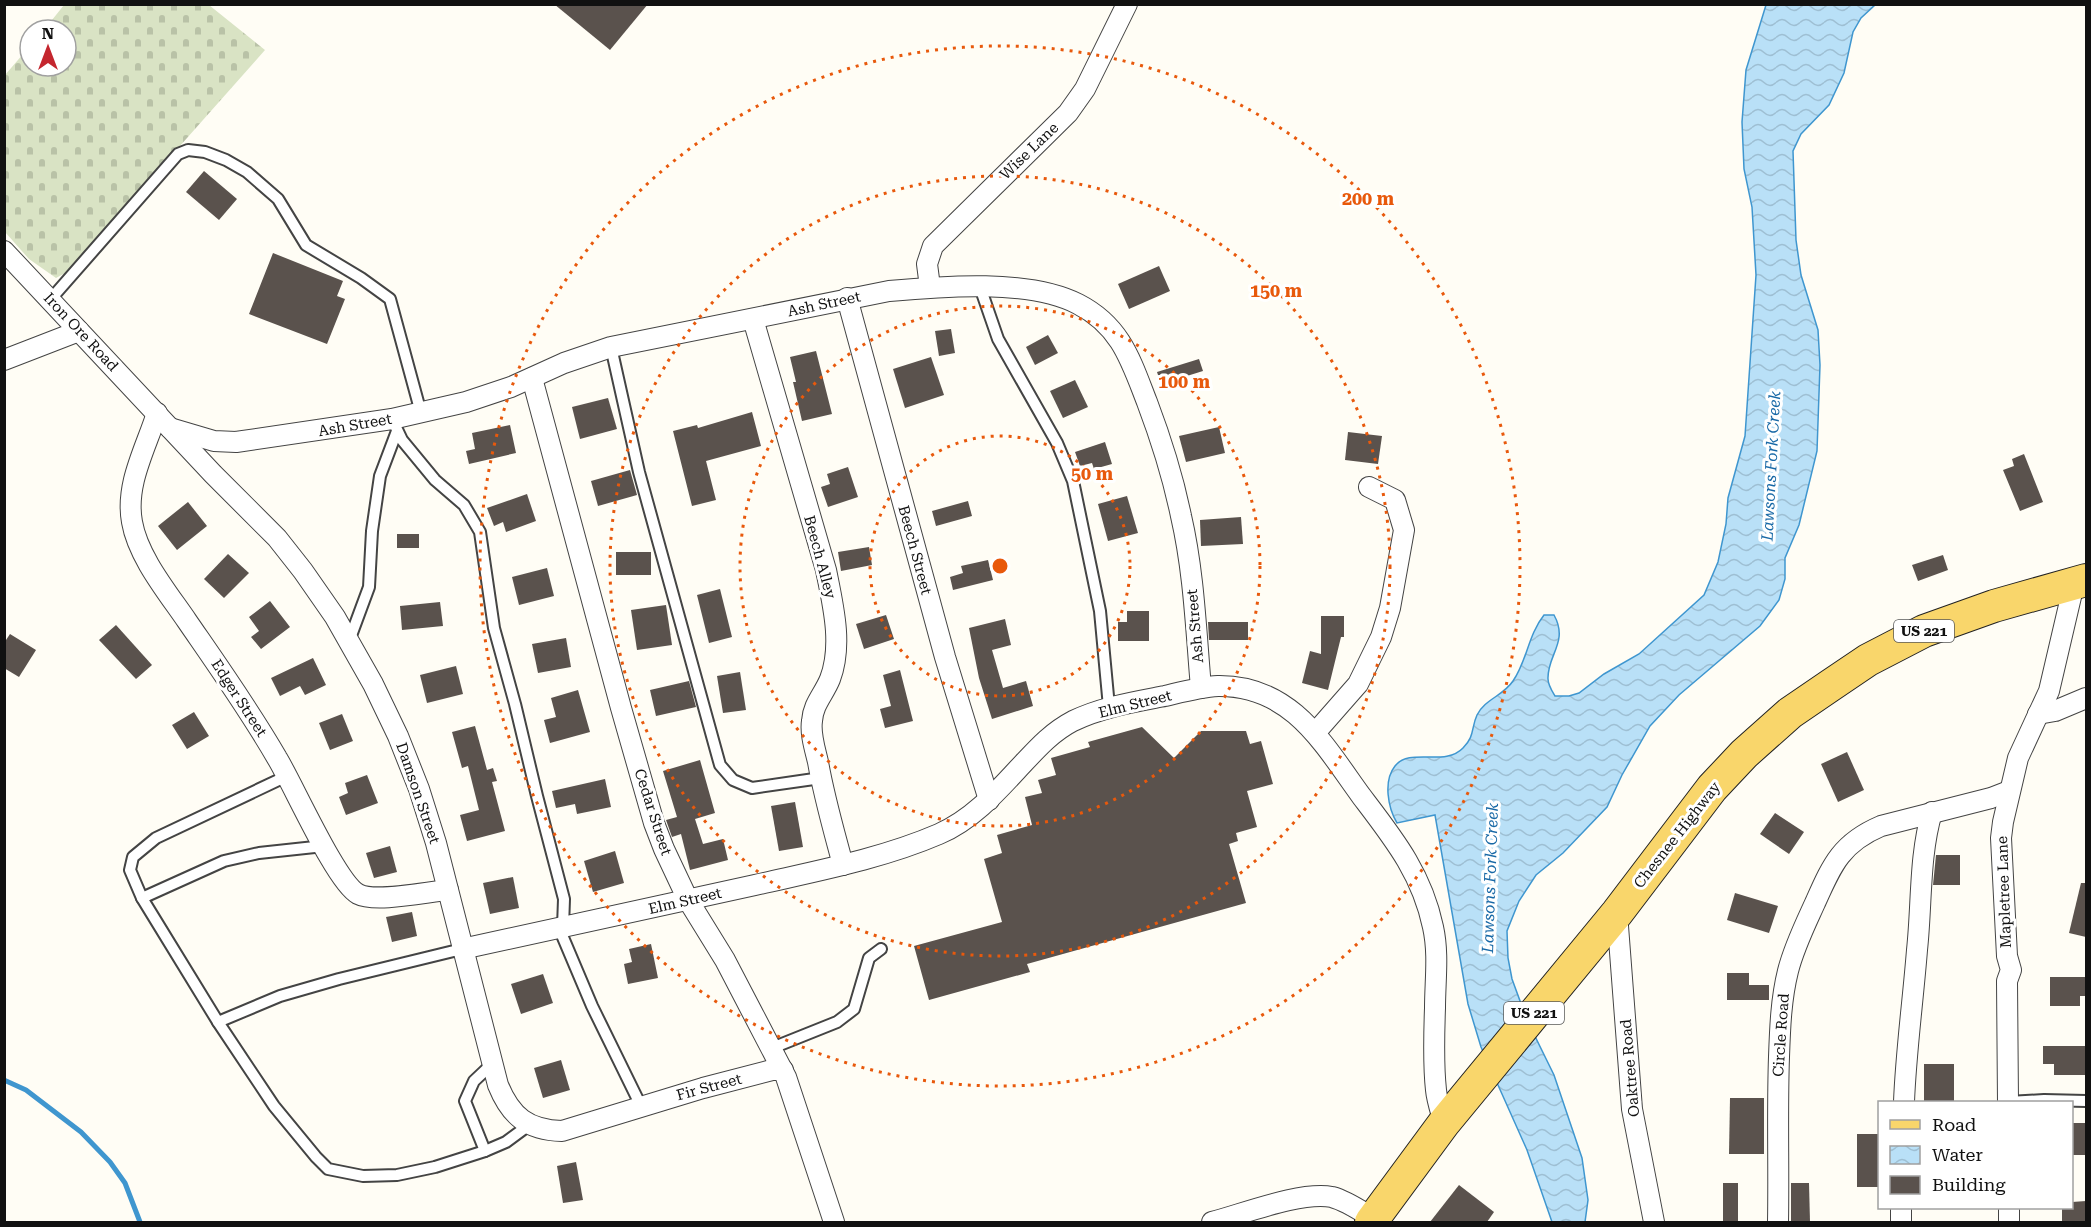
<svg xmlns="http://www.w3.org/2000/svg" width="2091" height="1227" font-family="'Roboto Serif',serif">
  <defs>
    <pattern id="cemetery-stones" width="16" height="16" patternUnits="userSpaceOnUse" patternTransform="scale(1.5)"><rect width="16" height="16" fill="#d9e3c4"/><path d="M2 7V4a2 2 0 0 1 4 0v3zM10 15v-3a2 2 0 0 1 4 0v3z" fill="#b9c2a7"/></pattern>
    <pattern id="water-waves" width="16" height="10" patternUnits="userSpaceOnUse" patternTransform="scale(1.5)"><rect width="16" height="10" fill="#b9e0f7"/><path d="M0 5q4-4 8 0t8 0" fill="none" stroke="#9ebfd3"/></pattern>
  </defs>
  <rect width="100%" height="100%" fill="#fffdf5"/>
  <polygon fill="url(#cemetery-stones)" points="64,5 209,5 265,50 69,271 56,278 29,259 5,232 5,75 30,46 30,66 66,66 66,30 44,30"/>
  <path fill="url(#water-waves)" stroke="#3f96cf" stroke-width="1.5" d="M1766,5H1875L1861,18L1853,32L1844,73L1829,105L1801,134L1793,151L1796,240L1801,275L1818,330L1820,365L1817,451L1799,525L1785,558V579L1779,600L1760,626L1679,695L1650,726L1622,775L1607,807L1563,853L1536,875L1519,901L1507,931L1508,958L1512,979L1527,1020L1554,1075L1582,1158L1588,1200L1585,1222H1552L1527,1150L1481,1047L1468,1004L1435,815L1397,823C1388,808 1383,781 1395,766C1410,747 1445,767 1463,748C1475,736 1471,728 1477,715C1485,699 1503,696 1513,681C1527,661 1528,635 1544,615H1554C1569,642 1547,655 1548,679C1548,685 1552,691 1555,696H1569L1579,693L1604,674L1639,654L1704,595L1718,562L1726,524L1728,498L1745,436L1756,275L1752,207L1744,169L1742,122L1746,70Z"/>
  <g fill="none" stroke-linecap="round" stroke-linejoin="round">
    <polyline stroke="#3f96cf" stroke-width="5" points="4,1080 26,1090 81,1132 110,1162 125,1183 140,1222"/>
  </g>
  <g fill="#5a524d">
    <polygon points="554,4 648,4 610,50"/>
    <polygon points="204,171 237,199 219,220 186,192"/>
    <polygon points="273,253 343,281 337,296 345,299 327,344 249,314"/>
    <polygon points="1159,266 1170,291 1129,309 1118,284"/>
    <polygon points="951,329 955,353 939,356 935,331"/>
    <polygon points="1048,335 1058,353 1035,365 1026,347"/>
    <polygon points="816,351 832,414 802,421 793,382 796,382 790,357"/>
    <polygon points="931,357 944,395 905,408 893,369"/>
    <polygon points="1199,359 1203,371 1161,384 1157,372"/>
    <polygon points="1075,380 1088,407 1063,418 1050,391"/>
    <polygon points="608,398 617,429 580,439 572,407"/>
    <polygon points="752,412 761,446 706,461 716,500 692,506 673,431 697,425 698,428"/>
    <polygon points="510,425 516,453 469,464 466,451 475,449 472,433"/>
    <polygon points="1219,427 1225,453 1186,462 1179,436"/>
    <polygon points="1348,432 1382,436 1378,464 1345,460"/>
    <polygon points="1105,442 1112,464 1094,469 1092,463 1080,466 1075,452"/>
    <polygon points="2024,454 2043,502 2020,511 2003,470 2014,466 2012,459"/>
    <polygon points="848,467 858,497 828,507 821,487 830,484 827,474"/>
    <polygon points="630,470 637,495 598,506 591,481"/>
    <polygon points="527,494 536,521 506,532 503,522 494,526 487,508"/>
    <polygon points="1127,496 1138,533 1108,541 1098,504"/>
    <polygon points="968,501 972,516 936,526 932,511"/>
    <polygon points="188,502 207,526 177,550 158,526"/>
    <polygon points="1241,517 1243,544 1201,546 1200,520"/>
    <rect x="397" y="534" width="22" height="14"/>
    <polygon points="869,547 872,565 841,571 838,552"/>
    <rect x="616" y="552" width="35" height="23"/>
    <polygon points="228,554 249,573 224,598 204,579"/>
    <polygon points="1943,555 1948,570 1918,581 1912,565"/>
    <polygon points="988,560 993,580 953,590 950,577 963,573 961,566"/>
    <polygon points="547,568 554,596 519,605 512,577"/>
    <polygon points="720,589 732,637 709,643 697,595"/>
    <polygon points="270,601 290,627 261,649 251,637 259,631 249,617"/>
    <polygon points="440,602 443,626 402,630 400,606"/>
    <polygon points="666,605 672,645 637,650 631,610"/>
    <polygon points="1127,611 1149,611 1149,641 1118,641 1118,622 1127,622"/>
    <polygon points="886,615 894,639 864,649 856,624"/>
    <polygon points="1321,616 1344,616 1344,637 1341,637 1328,690 1302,683 1310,651 1321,654"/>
    <polygon points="1005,619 1011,645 992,650 1003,688 1026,681 1033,706 992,719 979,678 969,628"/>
    <polygon points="1208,622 1248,622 1248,640 1209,640"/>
    <polygon points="116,625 152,665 136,679 99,640"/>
    <polygon points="10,634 36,650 19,677 4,668 4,643"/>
    <polygon points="566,638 571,667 538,673 532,644"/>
    <polygon points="313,658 326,685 305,695 300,686 280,696 271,678"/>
    <polygon points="456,666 463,694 427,703 420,675"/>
    <polygon points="900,670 913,721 885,728 880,709 891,706 883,675"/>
    <polygon points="740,672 746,710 723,713 717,676"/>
    <polygon points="689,681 696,707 656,716 650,690"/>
    <polygon points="578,690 590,732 550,743 544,720 556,717 551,698"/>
    <polygon points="194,712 209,736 187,749 172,725"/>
    <polygon points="342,714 353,741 330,750 319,723"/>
    <polygon points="475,726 487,770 493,768 497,781 492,782 505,831 467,841 460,815 479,810 468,766 462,768 452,732"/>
    <polygon points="1142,727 1174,758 1201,731 1246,731 1250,744 1261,741 1273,784 1247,791 1257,827 1236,833 1238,841 1229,844 1246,903 1027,964 1030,972 929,1000 914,946 1002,922 984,859 1002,853 997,835 1032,825 1025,797 1042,793 1038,780 1056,775 1051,758 1090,747 1088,742"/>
    <polygon points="1847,752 1864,790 1838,802 1821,764"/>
    <polygon points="700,760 715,813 695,819 703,844 723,839 728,860 690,870 681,834 672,837 666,820 677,817 663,771"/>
    <polygon points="367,775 378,803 346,815 339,797 348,793 345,783"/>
    <polygon points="605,779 611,807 577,814 575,804 556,808 552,791"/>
    <polygon points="795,802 803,847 779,851 771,806"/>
    <polygon points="1775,813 1804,832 1789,854 1760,834"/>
    <polygon points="390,846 397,872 374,878 366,853"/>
    <polygon points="615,851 624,883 593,892 584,861"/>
    <polygon points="1936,855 1960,855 1960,885 1933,885"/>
    <polygon points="513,877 519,908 490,914 483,883"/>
    <polygon points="2081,883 2086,883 2086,937 2069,933"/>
    <polygon points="1735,893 1778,906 1769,933 1727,920"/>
    <polygon points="412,912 417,936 392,942 386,917"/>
    <polygon points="651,944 658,978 628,984 624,964 632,962 629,949"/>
    <polygon points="1727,973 1749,973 1749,985 1769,985 1769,1000 1727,1000"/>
    <polygon points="543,974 553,1003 521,1014 511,984"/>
    <polygon points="2050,977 2086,977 2086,996 2080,996 2080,1006 2050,1006"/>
    <polygon points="2043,1046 2086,1046 2086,1075 2054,1075 2054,1064 2043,1064"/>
    <polygon points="561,1060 570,1090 543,1098 534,1068"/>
    <rect x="1924" y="1064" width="30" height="38"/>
    <polygon points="1730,1098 1764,1098 1764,1154 1729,1154"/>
    <rect x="2072" y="1123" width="14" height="32"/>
    <rect x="1857" y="1134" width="21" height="53"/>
    <polygon points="576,1162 583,1200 563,1203 557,1166"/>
    <rect x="1723" y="1183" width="15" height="39"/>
    <polygon points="1791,1183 1809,1183 1810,1222 1791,1222"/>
    <polygon points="1459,1185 1494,1212 1487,1222 1430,1222"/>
    <polygon points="2086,1201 2086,1222 2062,1222 2062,1208 2072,1208 2072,1202"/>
  </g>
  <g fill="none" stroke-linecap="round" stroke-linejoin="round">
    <g stroke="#444" stroke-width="14">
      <g id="service">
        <polyline points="980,287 998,339 1057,443 1073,481 1100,611 1109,707"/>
        <polyline points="50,300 178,154 188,150 205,152 226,160 247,172 278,199 306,245 361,278 390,299 421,413"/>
        <polyline points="611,347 639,472 720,765 733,780 752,788 821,778"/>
        <polyline points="392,419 402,440 435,480 464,505 480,532 494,628 515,704 537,796 564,899 563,927"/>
        <polyline points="349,641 369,587 372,531 380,476 397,431"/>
        <polyline points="142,898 130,870 133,857 156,838 287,776"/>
        <polyline points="559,928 592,1006 641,1106"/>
        <polyline points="462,949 339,979 280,996 218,1022 274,1106 316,1157 328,1169 363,1176 397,1175 435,1167 485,1151"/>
        <polyline points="218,1022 142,898 224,861 259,853 324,846"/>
        <polyline points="772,1048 837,1022 854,1009 869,958 881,949"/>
        <polyline points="492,1064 474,1081 465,1101 485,1151 506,1142 529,1125"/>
        <polyline points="2008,1102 2044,1100 2086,1101"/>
      </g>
    </g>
    <g stroke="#444" stroke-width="22">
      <g id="minor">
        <path d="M4,251L213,474L277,538L303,571L335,617L373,684L398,736L419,789L436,843L498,1085C511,1117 528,1130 562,1131L703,1088L772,1070H783"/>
        <polyline points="930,287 927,264 933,246 1068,113 1085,89 1127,4"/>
        <polyline points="847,298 945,657 989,800"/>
        <path d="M753,319L826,570C833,605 843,645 830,679C824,694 813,704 812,721C810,734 815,749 818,762C824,797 834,831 843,865"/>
        <polyline points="4,360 79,331"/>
        <polyline points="532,378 621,708 654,823 664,849 688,900 725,960 786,1077 834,1222"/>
        <path d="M157,413C146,448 125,484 132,522C138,557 168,593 187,621C218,666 250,711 277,758C293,784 336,882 358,894C375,903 426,892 448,890"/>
        <path d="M170,428L214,441L236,442L392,419L466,402L511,387L564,363L611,347L889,291C944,286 1029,279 1078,304C1121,326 1131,361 1147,402C1161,439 1173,477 1181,516C1194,572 1196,631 1201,688"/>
        <polyline points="2038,714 2055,711 2086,698"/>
        <polyline points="1315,733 1358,684 1381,637 1390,608 1404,530 1395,500 1369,487"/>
        <polyline points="1617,913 1632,1109 1654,1222"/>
        <path d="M462,949C560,927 658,907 755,885C816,871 881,859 939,834C971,820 994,795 1017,770C1035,751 1050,733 1073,721C1102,707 1134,702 1165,696C1182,692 1200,687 1218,686C1292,685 1324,745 1362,797C1394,839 1422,874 1433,927C1439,954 1435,981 1435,1008C1434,1035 1433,1063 1436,1090C1437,1101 1441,1112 1444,1123"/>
        <path d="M1904,1102C1906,1051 1913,1001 1917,950C1922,904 1919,856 1932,812"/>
        <polyline points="2008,1102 2007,981 2011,970 2007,956 2001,838 2003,822 2018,758 2049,691 2074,584"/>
        <polyline points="2009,1208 2009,1222"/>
        <path d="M1212,1222C1243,1214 1301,1191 1332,1197C1347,1201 1361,1211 1374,1219"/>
        <path d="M1778,1222C1779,1167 1777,1112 1779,1057C1780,1028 1781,999 1788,971C1794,947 1805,925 1815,903C1832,865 1841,843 1881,826L1991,798L2009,791"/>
        <polyline points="1901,1222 1901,1208"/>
      </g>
    </g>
    <g stroke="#222" stroke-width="34">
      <polyline id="primary" points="1371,1222 1444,1123 1617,913 1712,788 1744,754 1790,713 1831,685 1868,660 1924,631 1994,606 2086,580"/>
    </g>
    <use href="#service" stroke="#fff" stroke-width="10"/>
    <use href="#minor" stroke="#fff" stroke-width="20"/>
    <use href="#primary" stroke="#f9d66b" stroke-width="32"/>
  </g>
  <g fill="none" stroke="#e8590c" stroke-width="3" stroke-dasharray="3 6">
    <circle cx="1000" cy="566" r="130"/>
    <circle cx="1000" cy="566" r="260"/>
    <circle cx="1000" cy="566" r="390"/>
    <circle cx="1000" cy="566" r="520"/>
  </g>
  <g text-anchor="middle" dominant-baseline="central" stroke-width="6" stroke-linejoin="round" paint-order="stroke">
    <g fill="#fff" stroke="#585858" stroke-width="1.5">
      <rect x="1894" y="620" width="60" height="22" rx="4.5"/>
      <rect x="1504" y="1002" width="60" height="22" rx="4.5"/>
    </g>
    <g font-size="14" font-weight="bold" fill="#111">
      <text x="1924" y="631">US 221</text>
      <text x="1534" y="1013">US 221</text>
    </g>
    <g font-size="15" fill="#111" stroke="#fff">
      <text transform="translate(1029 151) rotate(-44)">Wise Lane</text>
      <text transform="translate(824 304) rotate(-12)">Ash Street</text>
      <text transform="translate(81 332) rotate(47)">Iron Ore Road</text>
      <text transform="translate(355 425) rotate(-10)">Ash Street</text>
      <text transform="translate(915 550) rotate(75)">Beech Street</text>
      <text transform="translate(820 557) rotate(75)">Beech Alley</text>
      <text transform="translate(1195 626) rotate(-95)">Ash Street</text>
      <text transform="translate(239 698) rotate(57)">Edger Street</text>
      <text transform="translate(1135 704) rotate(-14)">Elm Street</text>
      <text transform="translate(418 793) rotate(71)">Damson Street</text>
      <text transform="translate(653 812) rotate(72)">Cedar Street</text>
      <text transform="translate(1677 835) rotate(-52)">Chesnee Highway</text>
      <text transform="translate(2004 892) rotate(-92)">Mapletree Lane</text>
      <text transform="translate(685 901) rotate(-13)">Elm Street</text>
      <text transform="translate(1781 1035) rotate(-86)">Circle Road</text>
      <text transform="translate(1630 1068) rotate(-95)">Oaktree Road</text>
      <text transform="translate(709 1087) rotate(-15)">Fir Street</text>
    </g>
    <g font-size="16" font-style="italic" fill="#1768a6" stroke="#fff">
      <text transform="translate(1771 466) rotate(-87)">Lawsons Fork Creek</text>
      <text transform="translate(1490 878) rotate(-88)">Lawsons Fork Creek</text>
    </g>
  </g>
  <circle cx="1000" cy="566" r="9" fill="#e8590c" stroke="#fff" stroke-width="3"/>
  <g font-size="18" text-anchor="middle" font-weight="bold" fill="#e8590c" stroke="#fff" stroke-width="6" stroke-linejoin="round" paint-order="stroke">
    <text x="1368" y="205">200 m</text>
    <text x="1276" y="297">150 m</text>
    <text x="1184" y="388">100 m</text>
    <text x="1092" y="480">50 m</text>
  </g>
  <rect width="2091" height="1227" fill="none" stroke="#111111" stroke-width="12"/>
  <rect x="1878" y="1101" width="195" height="108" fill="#ffffff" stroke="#a0a0a0" stroke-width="1.5"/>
  <rect x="1890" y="1120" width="30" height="9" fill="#f9d66b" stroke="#a0a0a0" stroke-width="1.5"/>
  <text x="1932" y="1131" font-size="18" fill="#111111">Road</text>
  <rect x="1890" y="1146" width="30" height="18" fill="url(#water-waves)" stroke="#a0a0a0" stroke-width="1.5"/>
  <text x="1932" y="1161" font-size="18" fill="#111111">Water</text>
  <rect x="1890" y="1176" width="30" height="18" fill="#5a524d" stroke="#a0a0a0" stroke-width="1.5"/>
  <text x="1932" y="1191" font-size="18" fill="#111111">Building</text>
  <g transform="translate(48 48)"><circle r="28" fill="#ffffff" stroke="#a0a0a0" stroke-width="1.5"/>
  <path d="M0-4.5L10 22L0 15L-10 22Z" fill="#c4262e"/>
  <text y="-9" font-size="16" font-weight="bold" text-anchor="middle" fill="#111111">N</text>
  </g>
</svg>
